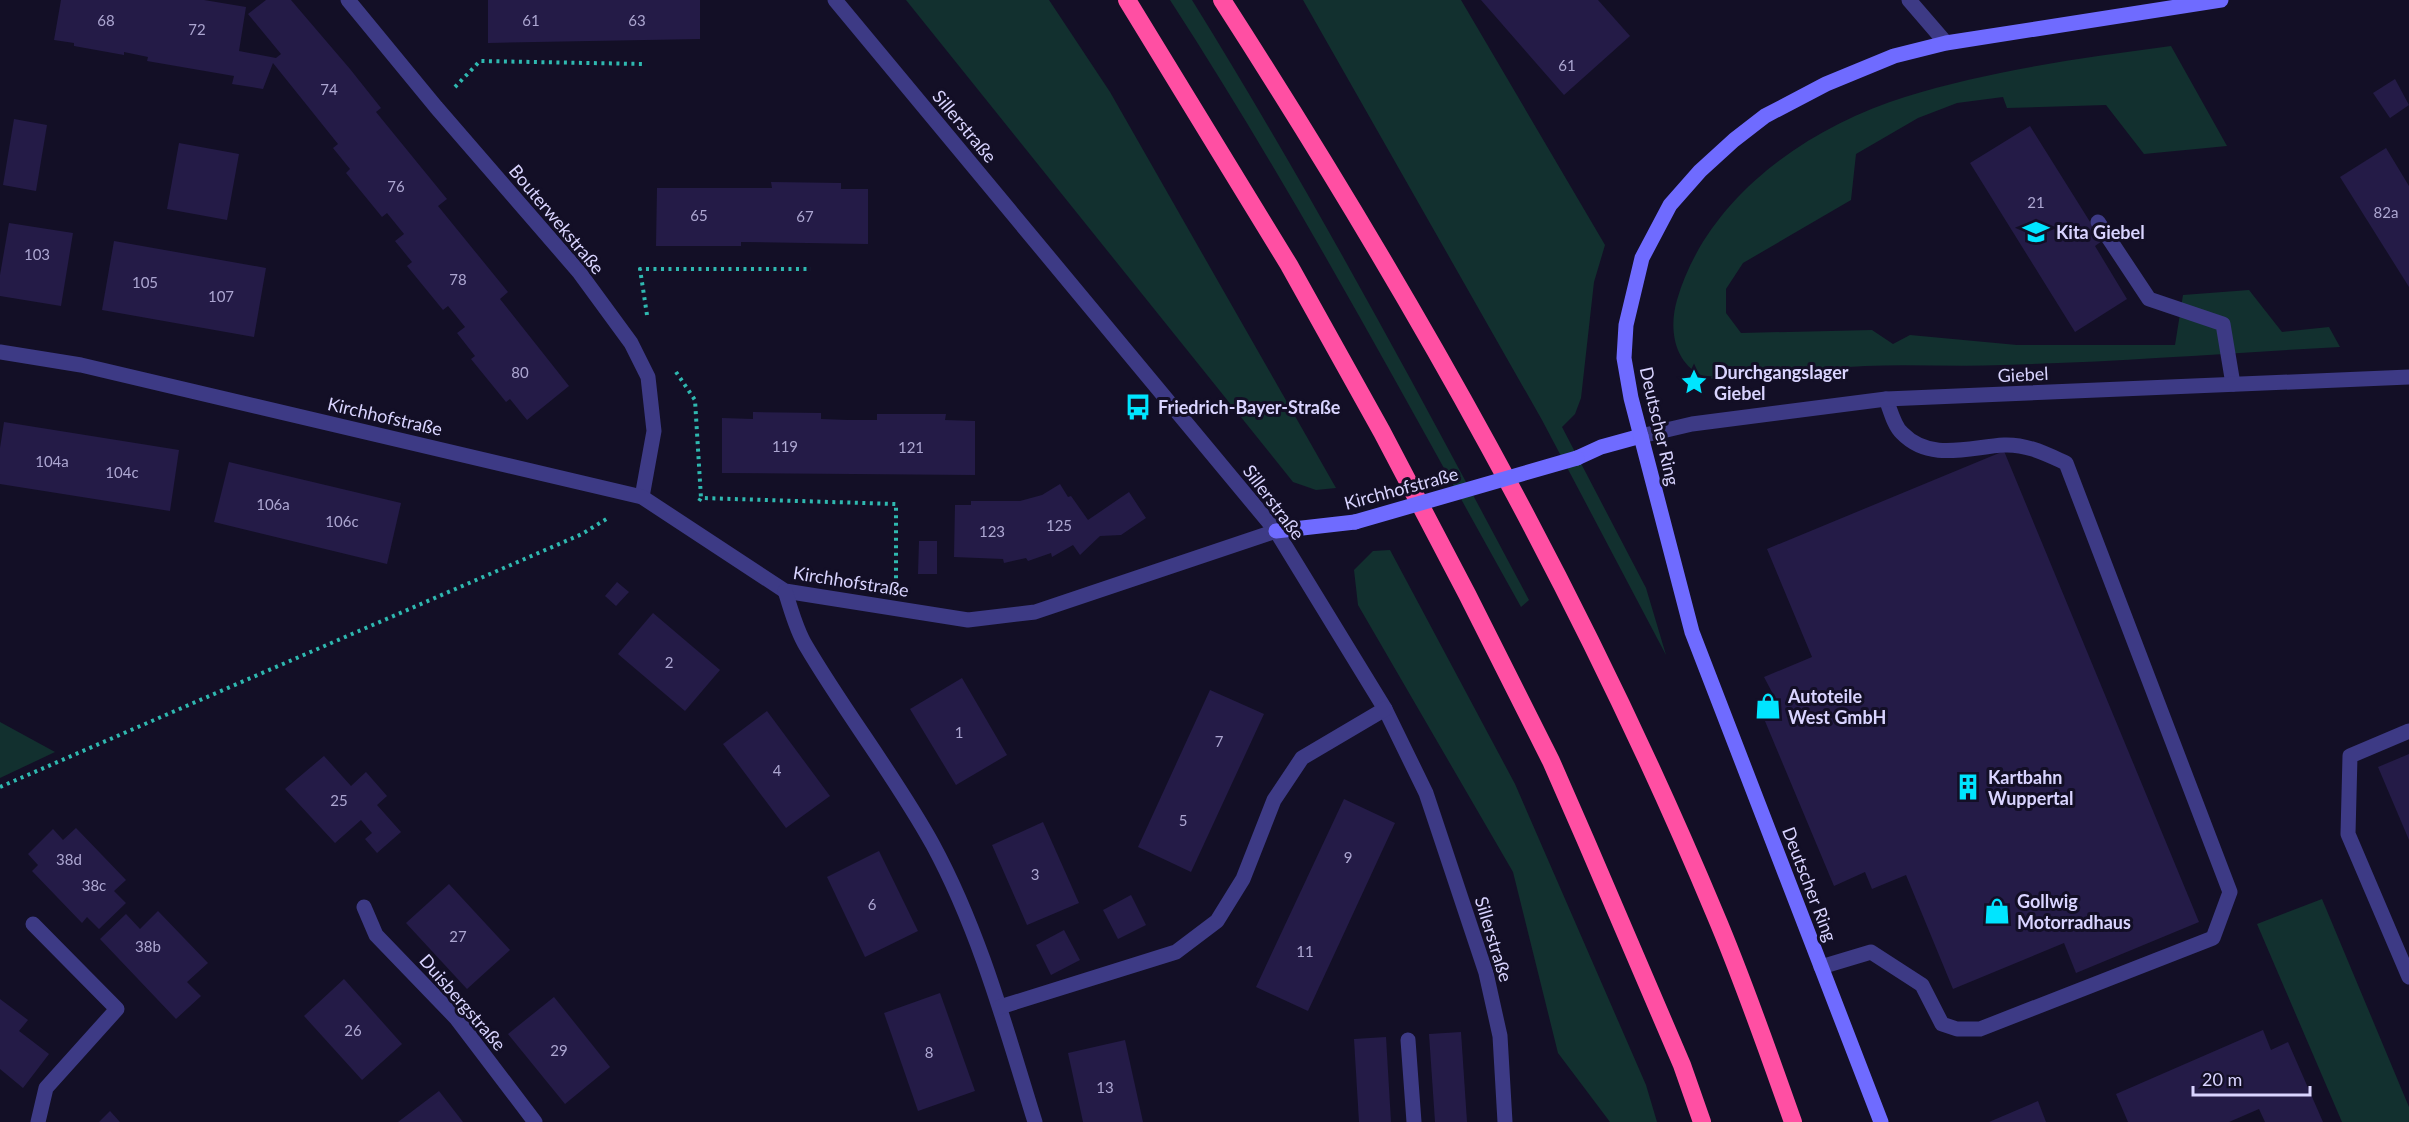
<svg xmlns="http://www.w3.org/2000/svg" width="2409" height="1122" font-family="Lato,sans-serif">
  <rect width="100%" height="100%" fill="#130f26"/>
  <g fill="#12302f">
    <polygon points="906,0 1049,0 1110,92 1336,488 1316,490 1293,482"/>
    <path d="M1170,0H1192C1313,195 1421,397 1529,600L1521,607C1407,403 1297,196 1170,0Z"/>
    <polygon points="1303,0 1461,0 1605,245 1594,282 1581,398 1575,414 1562,427 1646,588 1666,655 1542,420"/>
    <path d="M2171,46L2227,146L2144,154L2106,105L2007,108L2003,97L1957,103L1918,118L1856,154L1851,200L1743,263L1726,289V313L1741,333L1872,330L1893,344L1910,335L2017,345H2175L2183,295L2249,290L2282,332L2329,327L2340,347C2228,353 2116,362 2003,365C1957,367 1911,364 1865,366C1825,367 1732,390 1701,375C1673,361 1669,327 1677,300C1706,199 1807,127 1905,97C1991,70 2082,58 2171,46Z"/>
    <polygon points="1390,550 1515,784 1646,1085 1657,1122 1610,1122 1558,1053 1513,872 1358,605 1354,570 1373,551"/>
    <polygon points="0,722 55,752 0,778"/>
    <polygon points="2322,899 2409,1107 2409,1122 2342,1122 2257,924"/>
  </g>
  <g fill="#241b47">
    <polygon points="61,0 204,0 246,7 239,51 276,58 281,54 248,14 266,0 291,0 350,69 381,108 376,112 447,199 438,206 508,292 500,299 569,386 527,420 510,399 506,402 471,359 475,356 457,333 465,327 448,306 443,310 407,266 412,262 395,241 404,234 387,213 382,217 346,173 350,169 333,148 338,144 273,63 263,89 232,84 234,76 147,61 148,57 124,52 124,55 74,46 74,43 54,40"/>
    <polygon points="488,0 700,0 700,39 488,43"/>
    <polygon points="1481,0 1598,0 1630,36 1564,95"/>
    <polygon points="2395,79 2409,105 2390,118 2373,93"/>
    <polygon points="14,119 47,125 36,191 3,185"/>
    <polygon points="2030,126 2102,241 2095,246 2127,299 2075,332 1970,163"/>
    <polygon points="179,143 239,154 227,220 167,209"/>
    <polygon points="2386,148 2409,186 2409,287 2340,177"/>
    <polygon points="771,182 841,183 841,189 868,189 868,244 741,242 741,246 656,246 657,188 772,188"/>
    <polygon points="9,223 73,233 61,306 0,296 0,275"/>
    <polygon points="114,241 266,268 254,337 102,310"/>
    <polygon points="753,412 821,413 821,419 848,420 877,420 877,414 946,414 945,420 975,421 975,475 722,473 722,418 753,419"/>
    <polygon points="4,422 179,450 170,511 0,484 0,448"/>
    <polygon points="2004,451 2199,922 2076,973 2064,943 1953,989 1906,875 1872,889 1865,872 1834,886 1757,702 1774,696 1764,677 1812,657 1767,549"/>
    <polygon points="229,462 401,503 387,564 214,522"/>
    <polygon points="1060,484 1068,497 1071,496 1088,520 1129,492 1146,518 1121,535 1100,536 1080,555 1073,545 1052,557 1051,553 1028,561 1026,558 1004,563 1003,559 954,557 955,505 971,505 971,501 1020,501 1042,495"/>
    <polygon points="919,541 937,541 937,574 918,574"/>
    <polygon points="617,582 629,592 616,606 605,596"/>
    <polygon points="653,613 720,670 685,711 618,654"/>
    <polygon points="962,678 1007,755 956,785 910,709"/>
    <polygon points="1210,690 1264,714 1191,872 1138,847"/>
    <polygon points="767,711 830,796 786,828 723,744"/>
    <polygon points="2409,754 2409,840 2378,767"/>
    <polygon points="324,756 351,786 366,772 387,796 377,805 401,832 377,853 365,839 372,833 361,820 335,843 285,789"/>
    <polygon points="1344,799 1395,823 1308,1011 1256,987"/>
    <polygon points="1043,822 1079,903 1027,925 992,845"/>
    <polygon points="76,828 126,880 114,891 126,903 99,929 87,917 82,923 32,871 38,865 28,854 53,829 63,840"/>
    <polygon points="879,851 918,931 865,957 827,877"/>
    <polygon points="449,884 510,950 467,989 406,923"/>
    <polygon points="1131,895 1146,925 1118,939 1103,910"/>
    <polygon points="158,911 208,963 187,982 201,996 176,1019 100,939 126,914 140,929"/>
    <polygon points="1064,930 1080,960 1051,975 1036,945"/>
    <polygon points="344,979 402,1044 362,1080 304,1016"/>
    <polygon points="940,993 975,1091 918,1111 884,1013"/>
    <polygon points="554,997 610,1067 565,1104 508,1034"/>
    <polygon points="0,999 28,1020 19,1031 49,1054 23,1088 0,1069"/>
    <polygon points="2263,1030 2271,1050 2288,1042 2323,1122 2265,1122 2259,1109 2229,1122 2128,1122 2116,1094"/>
    <polygon points="1461,1032 1467,1122 1435,1122 1429,1034"/>
    <polygon points="1386,1037 1391,1122 1359,1122 1354,1039"/>
    <polygon points="1125,1040 1143,1122 1083,1122 1068,1053"/>
    <polygon points="439,1091 463,1122 398,1122"/>
    <polygon points="2038,1101 2046,1122 1989,1122"/>
    <polygon points="110,1111 120,1122 99,1122"/>
  </g>
  <g fill="none" stroke-linecap="round" stroke-linejoin="round">
    <g stroke="#2fb8b0" stroke-width="4" stroke-dasharray="3 4.5" stroke-linecap="butt">
      <polyline points="455,87 480,61 643,64"/>
      <polyline points="647,315 640,269 811,269"/>
      <polyline points="676,372 695,400 701,498"/>
      <polyline points="699,501 701,498 896,504 896,580"/>
      <polyline points="0,787 582,534 608,518"/>
    </g>
    <g stroke="#3d3a85" stroke-width="15">
      <polyline points="1909,0 1946,43"/>
      <polyline points="2098,222 2149,299 2223,324 2233,384"/>
      <polyline points="2409,731 2350,756 2348,834 2409,977"/>
      <polyline points="33,924 117,1009 46,1088 38,1122"/>
      <path d="M1821,967L1871,952L1922,985L1942,1024L1957,1029H1980L2213,938L2230,892L2066,463C2046,454 2027,444 2004,445C1969,447 1930,462 1902,433C1894,426 1890,409 1886,399"/>
      <polyline points="1408,1040 1414,1122"/>
    </g>
    <g stroke="#3d3a85" stroke-width="15">
      <polyline points="348,0 436,107 579,272 631,343 648,377 654,431 642,497"/>
      <polyline points="835,0 1276,531 1385,709 1426,793 1486,973 1500,1036 1505,1122"/>
      <polyline points="0,352 81,365 642,497 785,591 968,620 1035,612 1276,531"/>
      <polyline points="1641,436 1692,424 1886,399 2409,377"/>
      <path d="M785,591C791,609 796,630 806,646C846,714 895,776 933,845C980,932 1006,1029 1035,1122"/>
      <polyline points="364,907 376,935 456,1018 535,1122"/>
      <polyline points="1000,1007 1176,952 1217,921 1243,879 1274,800 1302,758 1385,709"/>
    </g>
    <g stroke="#6f6bff" stroke-width="15">
      <polyline points="1577,458 1601,447 1641,436"/>
      <polyline points="1276,531 1355,522"/>
      <polyline points="1881,1122 1692,632 1631,398 1624,358 1626,325 1642,258 1670,205 1700,171 1734,140 1765,116 1826,84 1894,56 1946,43 2221,0"/>
    </g>
    <g stroke="#ff4fa3" stroke-width="18">
      <polyline points="1127,0 1289,265 1382,432 1467,594 1551,761 1586,841 1682,1065 1702,1122"/>
      <path d="M1222,0C1410,292 1581,593 1715,914C1744,982 1768,1052 1793,1122"/>
    </g>
    <polyline stroke="#6f6bff" stroke-width="15" points="1355,522 1577,458"/>
  </g>
  <defs>
    <g id="school-bare" transform="scale(2.07)"><path d="M0-5L7-2L0 1L-7-2ZM-4 1L0 2.5L4 1V4Q0 6-4 4Z" fill="#00e5ff" stroke="#130f26" stroke-width="2.5" paint-order="stroke"/></g>
    <g id="sight-bare" transform="scale(2.07)"><path d="M0-6L1.8-2.2L6-1.7L2.9 1.2L3.7 5.4L0 3.3L-3.7 5.4L-2.9 1.2L-6-1.7L-1.8-2.2Z" fill="#00e5ff" stroke="#130f26" stroke-width="2.5" paint-order="stroke"/></g>
    <g id="bus-bare" transform="scale(2.07)"><path d="M-5-6H5V4H4V6H2V4H-2V6H-4V4H-5ZM-3.5-4V0h7V-4ZM-3.5 1.2v1.5H-2V1.2ZM2 1.2v1.5H3.5V1.2Z" fill="#00e5ff" stroke="#130f26" stroke-width="2.5" paint-order="stroke"/></g>
    <g id="shop-bare" transform="scale(2.07)"><path d="M-5-2.5h2.3a2.7 3.5 0 0 1 5.4 0H5L5.5 6h-11ZM-1.5-2.5h3a1.5 2.3 0 0 0-3 0Z" fill="#00e5ff" stroke="#130f26" stroke-width="2.5" paint-order="stroke"/></g>
    <g id="building-bare" transform="scale(2.07)"><path d="M-4-6H4V6H1V3H-1V6H-4ZM-2.5-4.3h1.7v1.8h-1.7ZM.8-4.3h1.7v1.8H.8ZM-2.5-1h1.7V.8h-1.7ZM.8-1h1.7V.8H.8Z" fill="#00e5ff" stroke="#130f26" stroke-width="2.5" paint-order="stroke"/></g>
  </defs>
  <g fill-rule="evenodd">
    <use href="#school-bare" x="2036" y="232"/>
    <use href="#sight-bare" x="1694" y="382"/>
    <use href="#bus-bare" x="1138" y="407"/>
    <use href="#shop-bare" x="1768" y="706"/>
    <use href="#building-bare" x="1968" y="787"/>
    <use href="#shop-bare" x="1997" y="911"/>
  </g>
  <g text-anchor="middle" dominant-baseline="central" stroke-width="6" stroke-linejoin="round" paint-order="stroke">
    <g font-size="15" fill="#aca6d1">
      <text x="106" y="20">68</text>
      <text x="531" y="20">61</text>
      <text x="637" y="20">63</text>
      <text x="197" y="29">72</text>
      <text x="1567" y="65">61</text>
      <text x="329" y="89">74</text>
      <text x="396" y="186">76</text>
      <text x="2036" y="202">21</text>
      <text x="2386" y="212">82a</text>
      <text x="699" y="215">65</text>
      <text x="805" y="216">67</text>
      <text x="37" y="254">103</text>
      <text x="458" y="279">78</text>
      <text x="145" y="282">105</text>
      <text x="221" y="296">107</text>
      <text x="520" y="372">80</text>
      <text x="785" y="446">119</text>
      <text x="911" y="447">121</text>
      <text x="52" y="461">104a</text>
      <text x="122" y="472">104c</text>
      <text x="273" y="504">106a</text>
      <text x="342" y="521">106c</text>
      <text x="1059" y="525">125</text>
      <text x="992" y="531">123</text>
      <text x="669" y="662">2</text>
      <text x="959" y="732">1</text>
      <text x="1219" y="741">7</text>
      <text x="777" y="770">4</text>
      <text x="339" y="800">25</text>
      <text x="1183" y="820">5</text>
      <text x="1348" y="857">9</text>
      <text x="69" y="859">38d</text>
      <text x="1035" y="874">3</text>
      <text x="94" y="885">38c</text>
      <text x="872" y="904">6</text>
      <text x="458" y="936">27</text>
      <text x="148" y="946">38b</text>
      <text x="1305" y="951">11</text>
      <text x="353" y="1030">26</text>
      <text x="559" y="1050">29</text>
      <text x="929" y="1052">8</text>
      <text x="1105" y="1087">13</text>
    </g>
    <g font-size="18" fill="#d9d4ff" stroke="#130f26">
      <text transform="translate(965 126) rotate(50)">Sillerstraße</text>
      <text transform="translate(557 219) rotate(50)">Bouterwekstraße</text>
      <text transform="translate(2023 374) rotate(-3)">Giebel</text>
      <text transform="translate(385 416) rotate(13)">Kirchhofstraße</text>
      <text transform="translate(1660 426) rotate(77)">Deutscher Ring</text>
      <text transform="translate(1401 488) rotate(-15)">Kirchhofstraße</text>
      <text transform="translate(1274 502) rotate(53)">Sillerstraße</text>
      <text transform="translate(851 581) rotate(9)">Kirchhofstraße</text>
      <text transform="translate(1810 884) rotate(69)">Deutscher Ring</text>
      <text transform="translate(1494 939) rotate(73)">Sillerstraße</text>
      <text transform="translate(463 1002) rotate(49)">Duisbergstraße</text>
    </g>
    <g font-size="18" font-weight="bold" fill="#d9d4ff" stroke="#130f26" text-anchor="start">
      <text x="2056" y="232">Kita Giebel</text>
      <text x="1714" y="372">Durchgangslager<tspan x="1714" dy="21">Giebel</tspan></text>
      <text x="1158" y="407">Friedrich-Bayer-Straße</text>
      <text x="1788" y="696">Autoteile<tspan x="1788" dy="21">West GmbH</tspan></text>
      <text x="1988" y="777">Kartbahn<tspan x="1988" dy="21">Wuppertal</tspan></text>
      <text x="2017" y="901">Gollwig<tspan x="2017" dy="21">Motorradhaus</tspan></text>
    </g>
  </g>
  <path d="M2193 1086v9h117v-9" fill="none" stroke="#d9d4ff" stroke-width="3"/>
  <text x="2202" y="1086" font-size="18" fill="#d9d4ff" stroke="#130f26" stroke-width="4.5" paint-order="stroke">20 m</text>
</svg>
